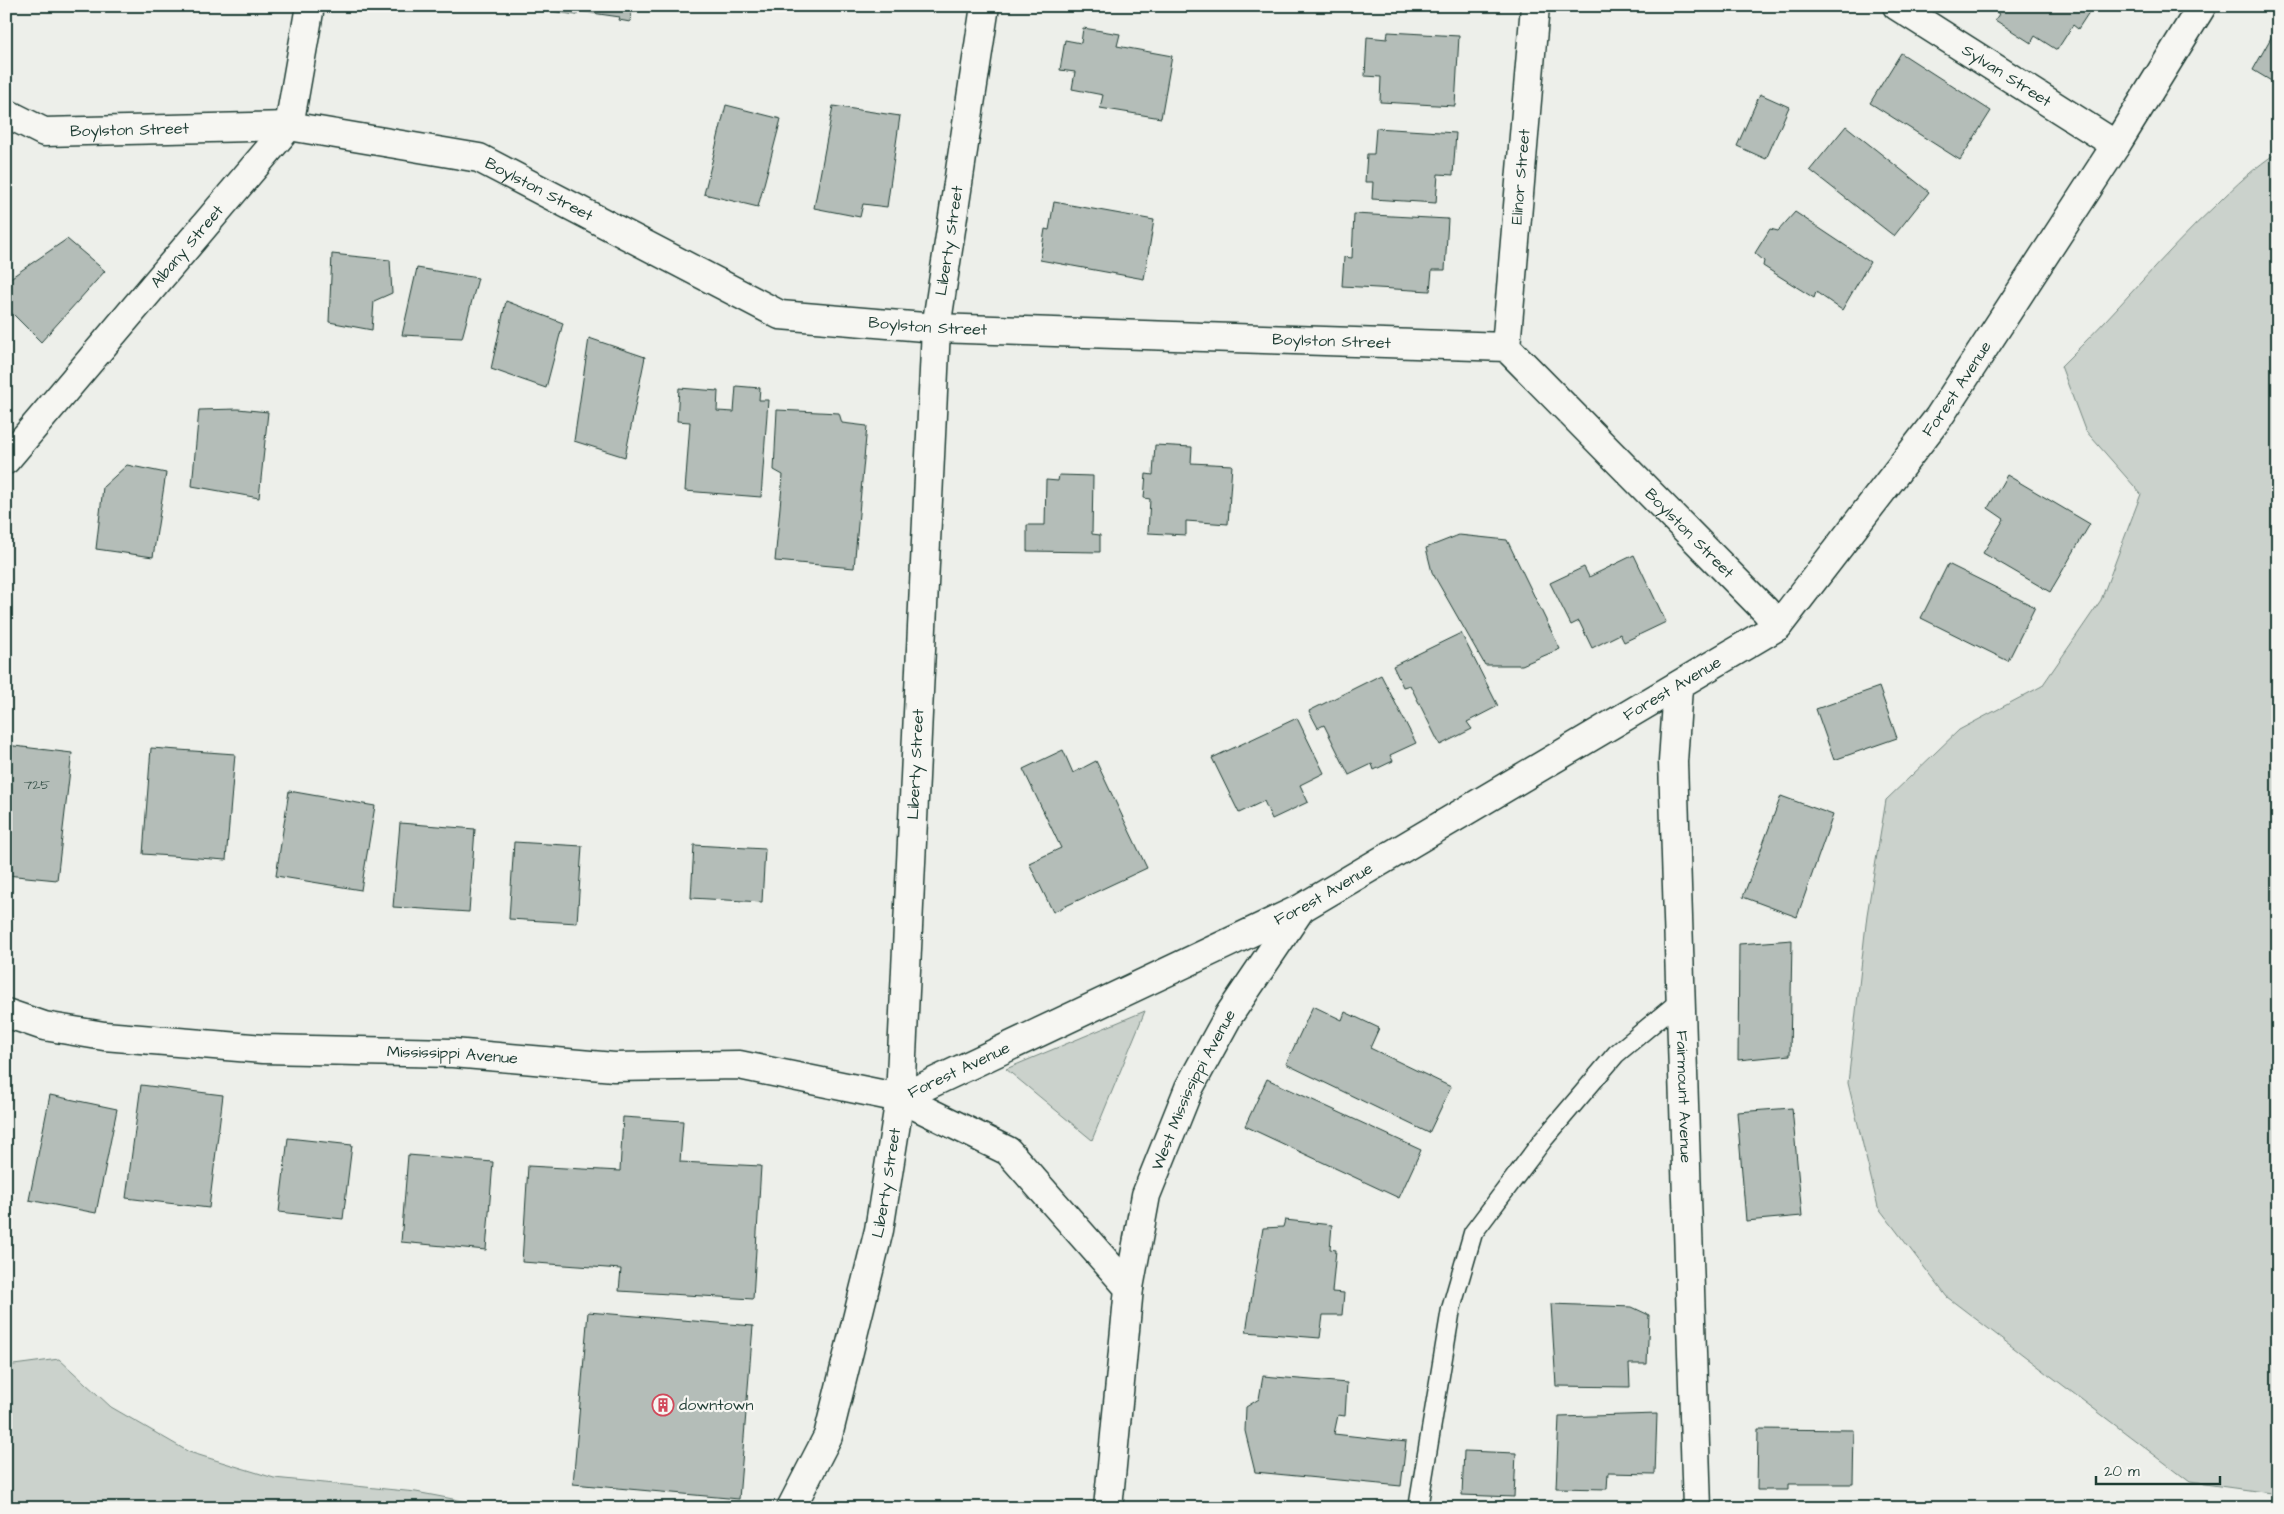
<svg xmlns="http://www.w3.org/2000/svg" width="2284" height="1514" font-family="'Architects Daughter',sans-serif">
  <rect width="100%" height="100%" fill="#edefea"/>
  <filter id="ink" filterUnits="userSpaceOnUse"><feTurbulence type="fractalNoise" baseFrequency=".02" numOctaves="2"/><feDisplacementMap in="SourceGraphic" scale="10" xChannelSelector="R" yChannelSelector="G"/><feConvolveMatrix kernelMatrix="1 2 1 2 8 2 1 2 1" color-interpolation-filters="sRGB"/></filter>
  <g filter="url(#ink)">
    <g fill="#cbd2cc" stroke="#758880">
      <path d="M2278,152V1494L2190,1482L1947,1297L1878,1207L1848,1083L1867,915L1886,800L1959,730L2042,686L2101,600L2141,494L2085,430L2061,366C2115,314 2162,255 2217,204C2236,185 2255,167 2278,152Z"/>
      <polygon points="1145,1011 1092,1140 1006,1069"/>
      <polygon points="59,1359 111,1407 189,1452 274,1478 416,1492 500,1508 6,1508 6,1366"/>
    </g>
    <g fill="#b4bdb8" stroke="#1f3d34">
      <polygon points="545,6 632,6 630,22 619,20 620,17 578,11 577,15 544,10"/>
      <polygon points="1988,6 2093,6 2078,29 2073,25 2057,50 2035,36 2031,43 1995,20 1999,14"/>
      <polygon points="2278,25 2278,85 2253,70"/>
      <polygon points="1083,28 1120,34 1117,46 1172,56 1161,118 1100,108 1103,95 1072,89 1075,72 1060,70 1065,40 1081,43"/>
      <polygon points="1388,32 1459,36 1455,106 1380,102 1381,77 1365,76 1367,37 1387,39"/>
      <polygon points="1901,53 1991,111 1960,160 1870,103"/>
      <polygon points="1760,94 1789,107 1766,159 1737,146"/>
      <polygon points="726,105 781,119 758,207 704,194"/>
      <polygon points="833,106 900,116 887,207 863,204 860,217 814,208"/>
      <polygon points="1846,126 1929,192 1894,236 1810,170"/>
      <polygon points="1376,128 1456,133 1453,175 1438,174 1436,203 1372,199 1373,182 1365,182 1367,154 1374,154"/>
      <polygon points="1054,202 1154,220 1144,279 1040,260 1045,229 1049,230"/>
      <polygon points="1795,212 1870,262 1842,310 1816,292 1814,298 1763,266 1764,261 1755,253 1770,229 1778,231"/>
      <polygon points="1354,214 1448,219 1445,270 1432,270 1430,291 1342,286 1344,257 1352,258"/>
      <polygon points="67,239 105,271 41,342 6,307 6,281"/>
      <polygon points="332,254 390,260 392,293 374,301 372,330 329,322"/>
      <polygon points="417,268 478,278 462,338 402,335"/>
      <polygon points="506,301 563,323 546,388 491,369"/>
      <polygon points="589,338 645,357 625,457 574,441"/>
      <polygon points="736,386 760,388 759,400 768,400 761,497 685,491 690,422 677,421 679,388 718,391 717,411 734,412"/>
      <polygon points="238,409 268,412 259,498 192,486 199,410"/>
      <polygon points="777,410 839,413 842,423 867,426 854,568 775,561 783,475 774,470"/>
      <polygon points="1155,445 1192,447 1191,463 1232,465 1228,524 1186,521 1186,535 1148,533 1150,499 1144,498 1146,474 1153,475"/>
      <polygon points="127,465 166,473 153,557 96,549 103,487"/>
      <polygon points="1059,475 1093,476 1092,534 1100,535 1100,552 1027,551 1027,525 1045,525 1046,480 1058,481"/>
      <polygon points="2007,475 2090,524 2050,592 1983,553 2004,519 1988,508"/>
      <polygon points="1459,535 1507,540 1560,649 1522,665 1485,665 1432,572 1426,548"/>
      <polygon points="1634,555 1666,622 1624,642 1620,634 1592,648 1579,621 1571,625 1550,583 1584,567 1589,577"/>
      <polygon points="1948,564 2035,607 2008,661 1921,618"/>
      <polygon points="1461,633 1498,706 1467,722 1472,729 1440,745 1410,685 1403,687 1393,666"/>
      <polygon points="1381,675 1416,743 1390,755 1393,761 1374,770 1372,764 1349,775 1324,725 1318,728 1309,711"/>
      <polygon points="1879,687 1897,738 1834,760 1816,709"/>
      <polygon points="1297,718 1324,773 1300,785 1308,802 1272,819 1264,801 1239,813 1212,758"/>
      <polygon points="6,745 72,753 57,880 6,875"/>
      <polygon points="151,748 235,754 226,860 143,854"/>
      <polygon points="1063,750 1073,773 1096,761 1147,868 1053,912 1029,863 1061,848 1023,769"/>
      <polygon points="289,791 375,806 361,890 276,876"/>
      <polygon points="1781,796 1833,815 1797,917 1743,897"/>
      <polygon points="400,823 475,829 469,912 393,907"/>
      <polygon points="514,842 582,846 577,923 509,919"/>
      <polygon points="694,845 765,849 762,902 691,898"/>
      <polygon points="1792,940 1790,1055 1738,1060 1739,944"/>
      <polygon points="1313,1006 1342,1020 1345,1012 1379,1028 1370,1048 1451,1087 1429,1133 1286,1064"/>
      <polygon points="1267,1079 1421,1150 1399,1198 1245,1126"/>
      <polygon points="141,1085 223,1095 209,1208 126,1198"/>
      <polygon points="50,1095 117,1109 96,1213 29,1200"/>
      <polygon points="1792,1108 1802,1216 1746,1221 1737,1112"/>
      <polygon points="623,1117 683,1121 680,1162 761,1166 753,1299 619,1291 621,1269 522,1262 528,1166 620,1171"/>
      <polygon points="288,1138 352,1145 343,1219 279,1212"/>
      <polygon points="408,1155 493,1162 486,1250 401,1242"/>
      <polygon points="1285,1220 1332,1225 1330,1249 1336,1250 1332,1292 1344,1293 1342,1315 1323,1315 1320,1338 1246,1332 1263,1228 1283,1227"/>
      <polygon points="1551,1304 1632,1307 1649,1315 1647,1364 1629,1364 1630,1387 1556,1386"/>
      <polygon points="588,1312 753,1326 739,1499 573,1484"/>
      <polygon points="1263,1376 1347,1383 1345,1416 1338,1415 1334,1434 1406,1442 1401,1486 1255,1472 1245,1431 1246,1407 1259,1399"/>
      <polygon points="1657,1414 1655,1474 1608,1473 1607,1489 1556,1488 1559,1417"/>
      <polygon points="1758,1429 1854,1430 1853,1484 1788,1484 1788,1490 1757,1490"/>
      <polygon points="1464,1451 1516,1453 1514,1497 1462,1495"/>
    </g>
    <g fill="none" stroke-linecap="round" stroke-linejoin="round">
      <g stroke="#1f3d34" stroke-width="21">
        <polyline id="lane" points="1418,1508 1451,1309 1473,1233 1543,1140 1616,1054 1681,1000"/>
      </g>
      <g stroke="#1f3d34" stroke-width="31">
        <g id="street">
          <path id="s1" d="M1897,6L2116,145"/>
          <path id="s2" d="M6,113L44,132L289,126L479,158L780,315L936,328L1506,347L1765,610L1778,626"/>
          <path id="s3" d="M1506,347L1535,6"/>
          <path id="s4" d="M6,460L289,126L310,6"/>
          <path id="s5" d="M1678,687L1673,762L1697,1508"/>
          <path id="s6" d="M900,1098L1300,909L1778,626L1939,417L2116,145L2202,6"/>
          <path id="s7" d="M1129,1288L1146,1195L1189,1088L1229,1015L1300,910"/>
          <path id="s8" d="M791,1508L828,1436L879,1230L900,1098L936,328L985,6"/>
        </g>
      </g>
      <g stroke="#1f3d34" stroke-width="31">
        <g id="secondary">
          <path id="s9" d="M6,1013L44,1026L104,1036L263,1049L453,1053L614,1067L739,1065L900,1098L1008,1151L1129,1288L1108,1508"/>
        </g>
      </g>
      <use href="#lane" stroke="#f6f6f2" stroke-width="18"/>
      <use href="#street" stroke="#f6f6f2" stroke-width="28"/>
      <use href="#secondary" stroke="#f6f6f2" stroke-width="28"/>
    </g>
  </g>
  <defs>
    <g id="building-ring" transform="scale(1.125)"><circle r="9.5" fill="#f6f6f2" stroke="#d1495b" stroke-width="1.5"/><path d="M-4-6H4V6H1V3H-1V6H-4ZM-2.5-4.3h1.7v1.8h-1.7ZM.8-4.3h1.7v1.8H.8ZM-2.5-1h1.7V.8h-1.7ZM.8-1h1.7V.8H.8Z" fill="#d1495b"/></g>
  </defs>
  <g fill-rule="evenodd">
    <use href="#building-ring" x="663" y="1405"/>
  </g>
  <g text-anchor="middle" dominant-baseline="central" stroke-width="4.5" stroke-linejoin="round" paint-order="stroke">
    <g font-size="14" fill="#445d55">
      <text x="37" y="785">725</text>
    </g>
    <g font-size="16" fill="#1f3d34" stroke="#f6f6f2">
      <text stroke="none"><textPath href="#s1" startOffset="130">Sylvan Street</textPath></text>
      <text stroke="none"><textPath href="#s2" startOffset="128">Boylston Street</textPath></text>
      <text stroke="none"><textPath href="#s3" startOffset="171">Elinor Street</textPath></text>
      <text stroke="none"><textPath href="#s2" startOffset="548">Boylston Street</textPath></text>
      <text stroke="none"><textPath href="#s8" startOffset="1286">Liberty Street</textPath></text>
      <text stroke="none"><textPath href="#s4" startOffset="280">Albany Street</textPath></text>
      <text stroke="none"><textPath href="#s2" startOffset="968">Boylston Street</textPath></text>
      <text stroke="none"><textPath href="#s2" startOffset="1372">Boylston Street</textPath></text>
      <text stroke="none"><textPath href="#s6" startOffset="1295">Forest Avenue</textPath></text>
      <text stroke="none"><textPath href="#s2" startOffset="1808">Boylston Street</textPath></text>
      <text stroke="none"><textPath href="#s6" startOffset="875">Forest Avenue</textPath></text>
      <text stroke="none"><textPath href="#s8" startOffset="761">Liberty Street</textPath></text>
      <text stroke="none"><textPath href="#s6" startOffset="470">Forest Avenue</textPath></text>
      <text stroke="none"><textPath href="#s9" startOffset="450">Mississippi Avenue</textPath></text>
      <text stroke="none"><textPath href="#s6" startOffset="65">Forest Avenue</textPath></text>
      <text stroke="none"><textPath href="#s7" startOffset="210">West Mississippi Avenue</textPath></text>
      <text stroke="none"><textPath href="#s5" startOffset="410">Fairmount Avenue</textPath></text>
      <text stroke="none"><textPath href="#s8" startOffset="341">Liberty Street</textPath></text>
    </g>
    <g font-size="16" fill="#1f3d34" stroke="#f6f6f2" text-anchor="start">
      <text x="679" y="1405">downtown</text>
    </g>
  </g>
  <rect width="2284" height="1514" fill="none" stroke="#f6f6f2" stroke-width="25"/>
  <rect x="12" y="12" width="2259" height="1489" fill="none" stroke="#1f3d34" stroke-width="2" filter="url(#ink)"/>
  <path d="M2096 1476v8h124v-8" fill="none" stroke="#1f3d34" stroke-width="2.5"/>
  <text x="2104" y="1476" font-size="15" fill="#1f3d34" stroke="#f6f6f2" stroke-width="4" paint-order="stroke">20 m</text>
</svg>
